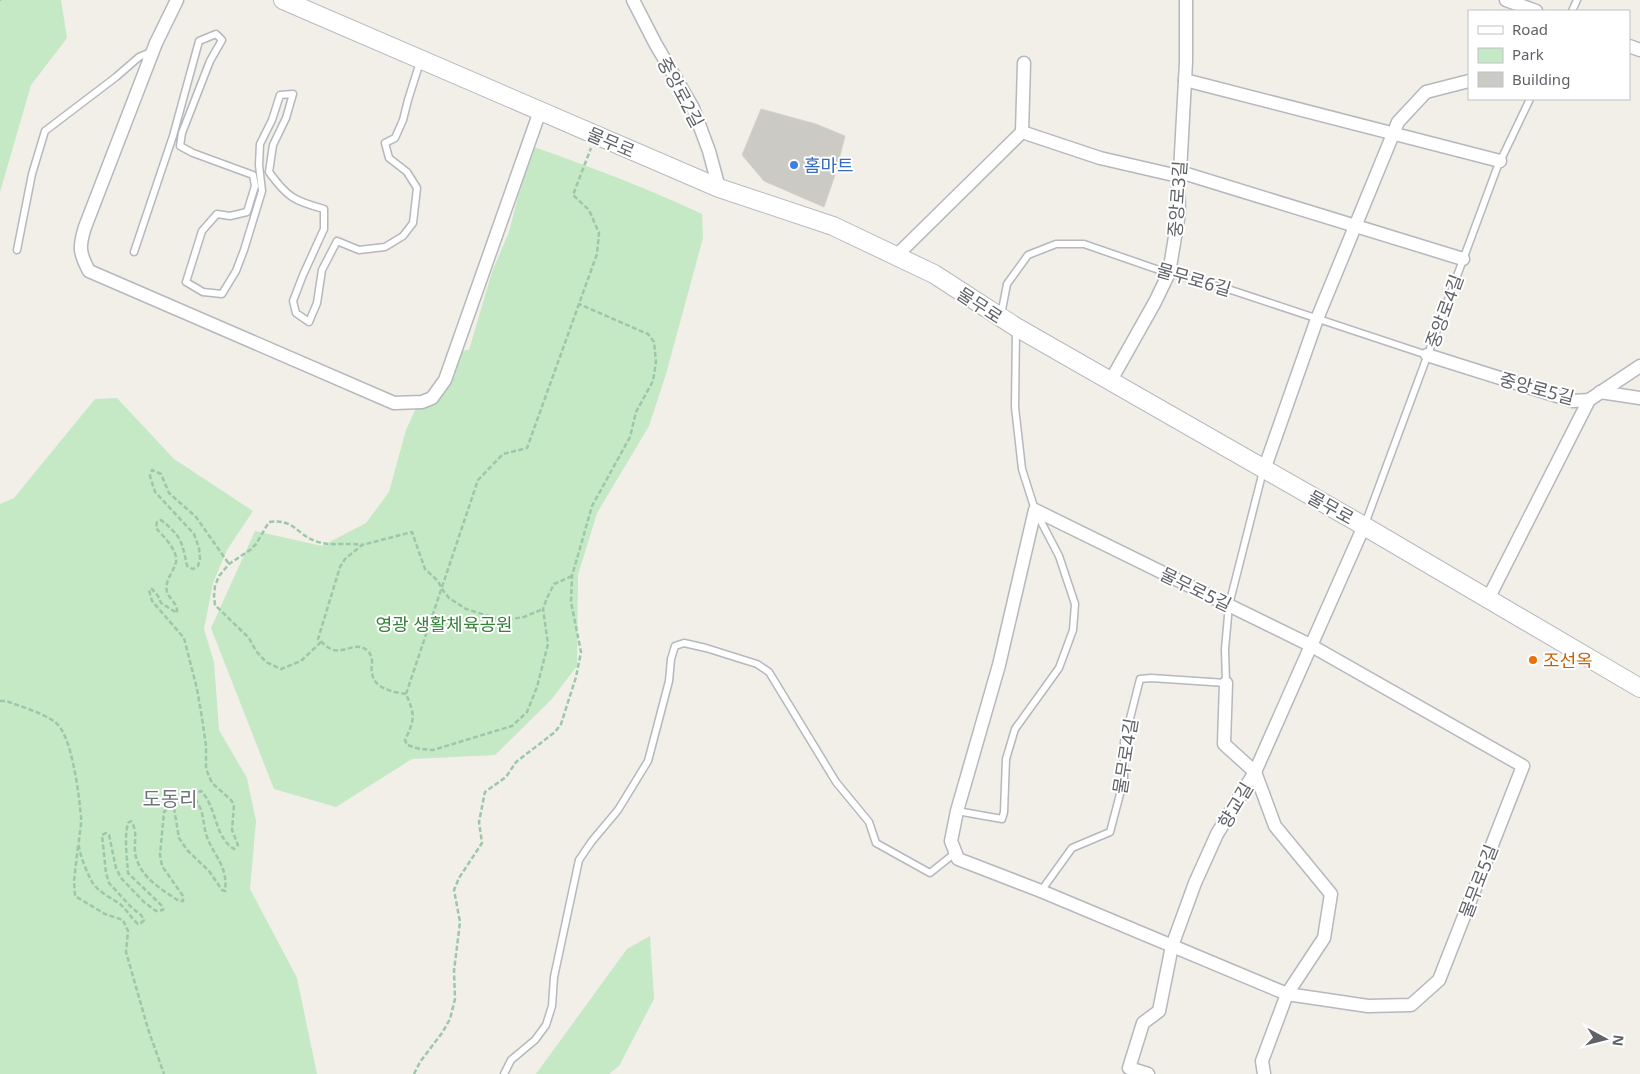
<svg xmlns="http://www.w3.org/2000/svg" width="1640" height="1074" font-family="'Noto Sans','Noto Sans KR',sans-serif">
  <rect width="100%" height="100%" fill="#f1efe8"/>
  <g fill="#c5e8c5">
    <polygon points="0,0 61,0 67,38 31,85 0,192"/>
    <path d="M534,147C591,167 647,188 702,214L703,238L666,374L649,426L597,513L578,575L577,666L551,700L495,755L412,759L336,807L274,789L211,628L255,531L322,546L366,523L389,492L406,430L417,406L437,403L449,352L469,350L492,272L509,232L518,197Z"/>
    <polygon points="117,398 174,459 253,511 227,550 213,583 204,629 214,662 219,730 247,778 256,821 250,889 297,978 317,1074 0,1074 0,504 14,498 95,399"/>
    <polygon points="650,936 654,999 619,1066 609,1074 536,1074 627,949"/>
  </g>
  <polygon fill="#cccac5" stroke="#d6d1c6" points="761,109 816,124 845,136 835,175 824,207 764,181 742,155"/>
  <g fill="none" stroke-linecap="round" stroke-linejoin="round">
    <g stroke="#b5b8bc" stroke-width="9">
      <g id="lane">
        <polyline points="1572,11 1577,0"/>
        <polyline points="17,250 32,174 45,131 116,77 139,57 151,52"/>
        <path d="M134,252L173,136L199,41L216,34L222,40L210,61L182,133L180,146L193,153L253,175L255,186L247,212L230,216L217,214L202,231L186,282L203,292L222,294L236,271L244,250L262,191L259,165L260,144L272,120L280,95L293,94L286,118L273,145L269,172C287,197 294,201 324,209V229L303,275L293,301L296,313L309,322L317,303L322,270L337,241L359,250L385,247L403,236L413,223L417,188L407,172L389,158L385,143L395,138L403,120L408,100L420,62"/>
        <polyline points="1001,315 1007,284 1028,255 1056,244 1084,244 1159,270 1231,290 1427,355"/>
        <polyline points="1365,524 1497,168 1530,99"/>
        <polyline points="957,811 1002,819 1004,812 1006,759 1015,729 1059,668 1073,630 1075,604 1059,556 1035,510 1022,469 1015,407 1016,329"/>
        <polyline points="1041,891 1072,848 1110,832 1124,779 1124,742 1140,679 1151,678 1226,683 1225,649 1229,605 1263,471"/>
        <polyline points="504,1074 511,1060 535,1040 546,1025 552,1006 554,977 579,860 592,841 618,810 648,761 669,681 671,659 675,646 684,643 706,648 757,664 769,672 836,782 869,822 876,843 930,873 955,853"/>
      </g>
    </g>
    <g stroke="#b5b8bc" stroke-width="15">
      <g id="street">
        <path d="M177,0L156,43L85,227C79,246 79,253 89,271L394,403L422,402L432,398L445,380L540,111"/>
        <polyline points="633,0 655,43 693,108 709,151 719,188"/>
        <polyline points="1506,0 1536,11"/>
        <polyline points="1629,46 1640,50"/>
        <polyline points="1185,80 1500,161"/>
        <polyline points="1022,132 1024,63"/>
        <polyline points="1180,172 1463,259"/>
        <polyline points="896,256 1022,132 1100,158 1178,176"/>
        <polyline points="1427,355 1573,401 1589,400 1640,366"/>
        <polyline points="1110,382 1155,302 1169,273 1179,213 1178,176 1180,172 1186,62 1186,0"/>
        <polyline points="1600,392 1640,398"/>
        <polyline points="1264,470 1317,319 1398,122 1426,92 1469,81"/>
        <polygon points="1035,510 1310,645 1523,766 1439,980 1411,1005 1368,1006 1287,994 1041,891 958,859 951,841 957,811 999,665"/>
        <polyline points="1488,599 1589,400"/>
        <polyline points="1226,683 1224,744 1255,772 1275,826 1331,894 1324,938 1287,994 1262,1061 1264,1074"/>
        <polyline points="1148,1074 1129,1068 1143,1023 1159,1011 1172,946 1195,883 1217,834 1255,772 1364,526"/>
      </g>
    </g>
    <g stroke="#b6babf" stroke-width="20">
      <polyline id="secondary" points="283,0 719,188 833,226 934,274 1016,327 1364,526 1640,688"/>
    </g>
    <g stroke="#9cc7a9" stroke-width="2.5" stroke-dasharray="5 2.5" stroke-linecap="butt">
      <polyline points="0,1 0,0"/>
      <path d="M572,576L554,584L547,598L543,609L548,644L537,687L527,712L512,726L433,750L420,749L407,745L405,740C415,719 415,715 406,694L478,480L503,454L527,448L597,254L599,233L589,210L573,195L591,148"/>
      <path d="M321,642L301,661L281,669L266,662L256,651L249,638L215,605L214,596L215,586L219,576L229,564L250,550L256,544L269,522C295,519 295,533 315,541C330,547 347,542 362,545"/>
      <path d="M406,694C393,692 374,689 372,673C371,669 372,665 372,661C371,657 371,654 368,651C356,640 343,655 331,649C326,647 322,642 318,639L340,567L345,559L362,545L412,532L425,569L438,581L442,589L449,598L466,609L495,618L511,619L524,617L543,609"/>
      <path d="M0,701H6C22,707 41,712 55,722C72,734 79,795 81,817C82,827 78,837 79,847C81,858 86,870 91,880C96,891 110,897 120,904C127,910 131,918 138,924L141,923L144,920L141,915L132,908L109,883L106,873L102,835L106,833L109,835L116,868L121,878L144,902L156,911L163,910V907L158,902L128,873C127,857 124,838 128,823L131,821C138,831 134,842 135,852C138,876 161,889 179,901H183V896L162,866L160,855L164,812L171,805L174,808L179,838L187,850L209,871L222,890L225,891C228,866 215,858 207,837C204,829 204,819 201,810C199,804 195,800 194,793L201,791C217,807 214,837 234,849L238,845L232,830L234,805L231,800L212,783L206,769V746L202,718L197,689L184,638L152,601L149,590L152,589L158,596L161,603L177,613C178,603 170,600 167,592C164,580 174,572 176,562C178,550 163,536 156,528L157,522L161,520C181,536 182,541 187,566L193,569L198,566L200,559L199,548L194,534L155,492L150,476L152,470L161,474L169,493L196,517L229,564"/>
      <polyline points="78,846 74,881 75,896 105,914 123,920 128,931 126,952 148,1029 164,1074"/>
      <polyline points="414,1074 420,1062 442,1033 450,1019 455,999 454,971 460,922 454,890 459,878 482,843 479,822 485,792 506,777 516,762 555,732 561,724 576,677 581,652 571,602 572,576 592,506 630,437 636,412 653,381 656,362 654,342 648,334 579,304"/>
    </g>
    <use href="#lane" stroke="#fff" stroke-width="6"/>
    <use href="#street" stroke="#fff" stroke-width="12"/>
    <use href="#secondary" stroke="#fff" stroke-width="18"/>
  </g>
  <circle fill="#3f7fe0" stroke="#fff" stroke-width="2" cx="794" cy="165" r="5"/>
  <circle fill="#e8710a" stroke="#fff" stroke-width="2" cx="1533" cy="660" r="5"/>
  <g text-anchor="middle" dominant-baseline="central" stroke-width="4" stroke-linejoin="round" paint-order="stroke">
    <g font-size="18" fill="#5f6368" stroke="#fff">
      <text transform="translate(681 92) rotate(62)">중앙로2길</text>
      <text transform="translate(611 142) rotate(23)">물무로</text>
      <text transform="translate(1177 199) rotate(-86)">중앙로3길</text>
      <text transform="translate(1194 279) rotate(16)">물무로6길</text>
      <text transform="translate(980 305) rotate(33)">물무로</text>
      <text transform="translate(1444 311) rotate(-70)">중앙로4길</text>
      <text transform="translate(1537 388) rotate(15)">중앙로5길</text>
      <text transform="translate(1331 507) rotate(29)">물무로</text>
      <text transform="translate(1196 589) rotate(26)">물무로5길</text>
      <text transform="translate(1125 756) rotate(-81)">물무로4길</text>
      <text transform="translate(1235 805) rotate(-59)">향교길</text>
      <text transform="translate(1478 881) rotate(-69)">물무로5길</text>
    </g>
    <g font-size="18" fill="#366cbe" stroke="#fff" text-anchor="start">
      <text x="804" y="165">홈마트</text>
    </g>
    <g font-size="18" fill="#348238" stroke="#fff">
      <text x="444" y="624">영광 생활체육공원</text>
    </g>
    <g font-size="18" fill="#c56008" stroke="#fff" text-anchor="start">
      <text x="1543" y="660">조선옥</text>
    </g>
    <g font-size="20" fill="#70757a" stroke="#fff">
      <text x="170" y="798">도동리</text>
    </g>
  </g>
  <rect x="1468" y="10" width="162" height="90" fill="#ffffff" stroke="#bfc1c3"/>
  <rect x="1478" y="26" width="25" height="8" fill="#ffffff" stroke="#bfc1c3"/>
  <text x="1512" y="35" font-size="15" fill="#5f6368">Road</text>
  <rect x="1478" y="48" width="25" height="15" fill="#c5e8c5" stroke="#bfc1c3"/>
  <text x="1512" y="60" font-size="15" fill="#5f6368">Park</text>
  <rect x="1478" y="72" width="25" height="15" fill="#cccac5" stroke="#bfc1c3"/>
  <text x="1512" y="85" font-size="15" fill="#5f6368">Building</text>
  <g transform="translate(1605 1039) rotate(97)" stroke="#ffffff" stroke-width="4" paint-order="stroke">
  <path d="M0-4L9 19L0 12L-9 19Z" fill="#5f6368"/>
  <text y="-8" font-size="14" font-weight="bold" text-anchor="middle" fill="#5f6368">N</text>
  </g>
</svg>
